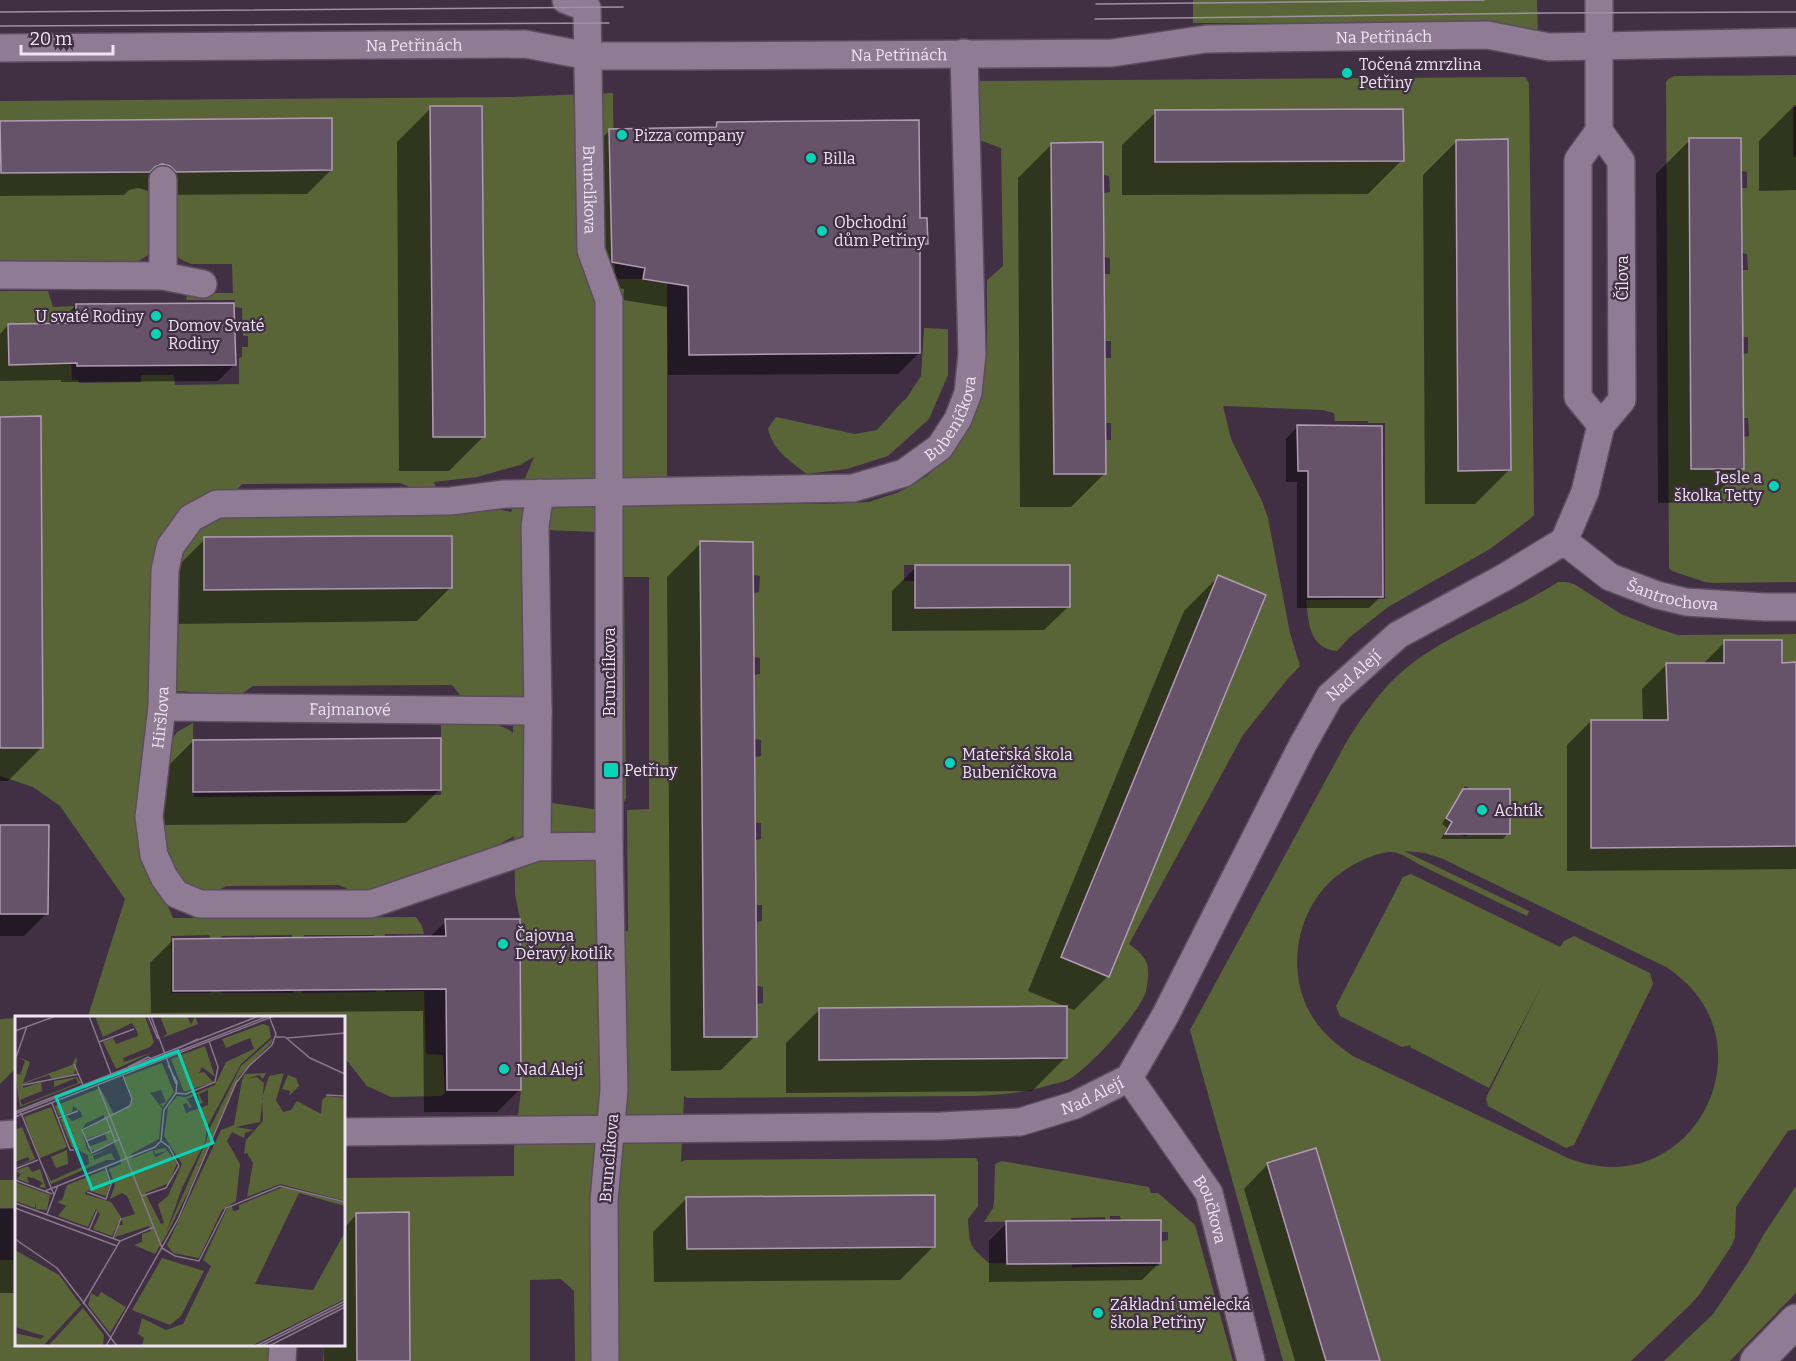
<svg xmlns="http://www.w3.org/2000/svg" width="1796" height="1361" font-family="Bitter,serif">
  <rect width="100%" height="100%" fill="#412f44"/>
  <g fill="#596537" fill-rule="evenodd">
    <polygon points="1193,0 1537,0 1538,36 1497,23 1193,23"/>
    <path d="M1796,75V105L1793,106V157H1796V582L1713,583L1705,582L1672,571L1669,568L1666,82L1668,79L1674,76ZM1689,138H1741V171L1747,172V188H1741L1742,253L1747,254L1748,270H1742V337H1748V353L1743,354V418H1748L1749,436L1743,437V469H1691Z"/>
    <path d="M1525,77L1529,83L1534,515L1530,519L1490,549L1388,607L1350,637L1337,651C1308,648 1309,622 1306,600L1385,599V423H1368V421H1335L1334,413L1323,410L1223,406L1231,439L1262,501L1268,518L1290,633L1300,666L1286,681L1243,735L1129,944C1137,950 1143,954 1147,964C1149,971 1148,983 1146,991C1140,1013 1088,1069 1068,1080C1063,1082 1056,1083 1050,1085C1023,1093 1001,1095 973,1096L687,1098L684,1096L681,1162L686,1160L976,1158L978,1162V1206L968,1219C970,1247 968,1244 989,1263L1072,1264V1267L1159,1266V1263L1161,1262L1162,1241L1168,1240V1232H1162L1161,1220L1121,1221L1120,1216H1110V1221H1106L1105,1217L1071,1218V1221L984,1222L993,1208L994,1202L995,1164L1002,1161L1149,1187L1151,1193H1158L1195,1225L1233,1361H575L574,1291L561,1279L530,1280V1361H323V1345L344,1344V1178L514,1176V1148L521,1090L520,919L515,894L514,836L493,848L369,892L350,890L339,885L227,886L207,895L185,887L157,836L167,747L177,732L193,723L194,797L441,795V719C461,721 498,719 513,733V697L500,700L460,695L452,685L253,686L240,695L177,691L175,689L177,562C190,528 206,520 240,514L492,508L511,512L534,457L520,465L477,477L434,482L437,492L415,494L408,486L400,483L242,484L235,492L204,499L154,604L140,824L146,855L173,918L416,917L422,926L424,934H385V937H374V935H304L303,938H292V935L222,936L221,938H210L209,935L171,936V993H211L212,990H220L221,993H293L294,990H302L303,993L376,992V990H385V992L424,991L426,1054L443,1055L445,1093L441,1096L391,1097L367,1086L344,1057V1018L52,1017L88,1016L125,899L60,806L33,787L0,776V748L43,747L41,417H0V291H48L53,307L74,306L75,359H71L72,380H78L79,383L141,382V375H174L175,385L239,384V358L242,357V347H248V336H243L242,308L235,307V300H186L187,295L191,293H233L232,264H191L180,259L175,253L155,242L147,256L133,264H0V134L1,173L332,170V119L0,121V101L512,97L613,93L615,279H667V502L823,504L869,502L899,492L927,476L936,467L973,418C992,375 986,326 987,280L1003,266L1001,148L974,138L973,81ZM430,106H482L484,437H433ZM1402,109L1403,161L1155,162L1156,110ZM1508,139L1511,470L1459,471L1456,140ZM1103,142L1104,175L1109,176L1110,192L1104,193V257L1110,258V274H1104L1105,341H1111V358H1105L1106,423H1111V440H1106V474H1054L1051,143ZM8,324H35L36,365H9ZM545,530L597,532L599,810L546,802ZM369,536H451L452,587L204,590V537ZM701,541L753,542L754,575L760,576L759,592L754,593V657L760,658V674L754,675L755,739L761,740V756L755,757V823H761V839L755,840L756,905H762V921L756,922L757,986L763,987V1003L757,1004V1037H704ZM904,565H1069L1070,607L915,608V581H904ZM1218,575L1266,596L1109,977L1061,957ZM624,577H649V809L627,810L628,931L617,930V814L626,798ZM1067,1006V1058L819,1060V1008ZM935,1195V1247L687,1248V1197Z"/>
    <path d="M924,328L948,329V375L929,419L888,456L847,469L807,474C791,462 772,450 768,428L776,417L855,434L877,430L903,401L906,399L921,376Z"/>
    <path d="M1558,582H1566L1574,584L1621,614L1659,629L1678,635L1796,634V662L1782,663V640H1724V663L1667,686L1668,722L1655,793L1654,720H1591V848L1796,846V1129L1788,1131L1736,1207L1735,1237L1732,1245L1699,1295L1691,1304L1631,1361H1380L1317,1149L1267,1163L1326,1361H1283L1190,1030L1347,741C1360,720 1374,700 1391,682C1425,647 1471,629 1513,607C1529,600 1543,591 1558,582ZM1465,786L1471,789H1510V808H1513V812L1510,813V834H1473L1469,832L1466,837L1449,827L1452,822L1446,818ZM1404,851L1425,853L1443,859L1666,967C1678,975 1690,985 1699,998C1745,1061 1703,1156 1626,1166C1606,1169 1586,1165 1568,1158L1353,1056C1335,1044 1319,1030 1309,1011C1284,963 1300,899 1345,870C1357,862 1377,852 1392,852C1400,852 1413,861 1420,865C1456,882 1491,899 1527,916L1529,911Z"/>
    <polygon points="1411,874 1560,947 1564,941 1574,936 1650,973 1653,984 1574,1145 1566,1148 1488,1106 1486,1098 1544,981 1489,1088 1410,1047 1411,1045 1402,1047 1340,1016 1336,1006 1403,877"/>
    <polygon points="16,1018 16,1068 0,1084 0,1019"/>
    <rect x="0" y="1180" width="16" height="28"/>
    <polygon points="1796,1186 1796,1293 1730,1361 1664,1361 1713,1314 1749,1261 1764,1234"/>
    <polygon points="0,1260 16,1260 16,1344 271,1345 270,1361 0,1361"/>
  </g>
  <g fill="#0007">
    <polygon points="1793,107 1796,107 1796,190 1759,191 1759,141"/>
    <polygon points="431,108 483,437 449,471 399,471 397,142"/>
    <polygon points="1156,112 1402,160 1368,194 1122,195 1122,145"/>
    <polygon points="0,122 331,170 307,194 152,195 146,190 138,188 129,190 124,195 0,196"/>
    <polygon points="717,123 926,243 919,251 919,353 898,374 668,375 667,307 623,300 624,289 591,283 588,152 610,130 712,128"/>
    <polygon points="1690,140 1742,468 1708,502 1658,503 1656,174"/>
    <polygon points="1457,141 1509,470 1475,504 1425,504 1423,175"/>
    <polygon points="1052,144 1105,473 1071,507 1020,507 1018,178"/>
    <polygon points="76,305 235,364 218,381 61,382 61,380 0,381 0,334 8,325 60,325 59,322"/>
    <polygon points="0,418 42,747 8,781 0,781"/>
    <polygon points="1298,426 1381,596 1369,608 1297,608 1297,482 1286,482 1286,439"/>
    <polygon points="205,539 451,587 417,621 171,624 171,573"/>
    <polygon points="701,543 755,1036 721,1070 671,1071 667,577"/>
    <polygon points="916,567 1068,607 1044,630 892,631 892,591"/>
    <polygon points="1218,577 1108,976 1074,1010 1028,991 1184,611"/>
    <polygon points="1725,642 1781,664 1796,664 1796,869 1567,871 1567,745 1591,721 1643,721 1642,689 1666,665 1702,665"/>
    <polygon points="193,741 440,789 406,823 160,825 159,775"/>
    <polygon points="1464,790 1508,833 1503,839 1441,839 1447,828 1442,824 1458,796"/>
    <polygon points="0,827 47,913 24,936 0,936"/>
    <polygon points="446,921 520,1089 497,1112 424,1112 423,1011 151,1013 150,963 173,940 429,938"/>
    <polygon points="820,1009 1066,1057 1032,1091 786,1093 786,1043"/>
    <polygon points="1267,1165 1378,1361 1295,1361 1244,1189"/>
    <polygon points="687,1198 934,1246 900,1280 654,1282 653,1232"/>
    <rect x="0" y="1209" width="16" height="84"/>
    <polygon points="357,1214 408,1361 324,1361 323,1344 344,1344 344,1228"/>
    <polygon points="1007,1223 1160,1262 1142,1280 989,1282 989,1241"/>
  </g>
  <g fill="#66536a" stroke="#b09cb5" stroke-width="1.5">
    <polygon points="430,106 482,106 485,437 433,437"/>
    <polygon points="1403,109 1404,161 1155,162 1155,110"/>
    <polygon points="332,118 332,170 176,172 170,166 162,164 155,167 150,172 1,173 0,121"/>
    <polygon points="919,120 920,218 927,218 928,244 920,244 920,353 689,355 688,286 643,279 645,268 612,262 609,129 716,127 717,122"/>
    <polygon points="1689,138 1741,138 1744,469 1691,469"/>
    <polygon points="1508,139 1511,470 1458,471 1456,140"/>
    <polygon points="1103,142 1106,474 1054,474 1051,143"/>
    <polygon points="234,303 236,365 77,366 77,363 9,365 8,324 76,323 76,304"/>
    <polygon points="41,416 43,748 0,748 0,417"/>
    <polygon points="1297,425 1382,426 1383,597 1308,597 1308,471 1298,471"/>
    <polygon points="369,536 452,536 452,588 204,590 204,537"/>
    <polygon points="700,541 753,542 757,1037 704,1037"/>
    <polygon points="915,565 1070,565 1070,607 915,608"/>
    <polygon points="1218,575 1266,595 1109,977 1061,957"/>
    <polygon points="1724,640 1782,640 1782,663 1796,662 1796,846 1591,848 1591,720 1668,720 1666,663 1724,663"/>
    <polygon points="441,738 441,790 193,792 193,740"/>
    <polygon points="1463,789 1510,789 1510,834 1445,834 1452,822 1446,818"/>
    <polygon points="0,825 49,825 48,914 0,914"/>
    <polygon points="445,919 520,919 521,1090 447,1090 446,989 173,991 173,939 446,936"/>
    <polygon points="1067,1006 1067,1058 819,1060 819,1008"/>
    <polygon points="1316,1148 1340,1228 1380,1361 1326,1361 1267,1163"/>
    <polygon points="935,1195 935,1247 687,1249 686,1197"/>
    <polygon points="409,1212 410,1361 357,1361 356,1213"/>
    <polygon points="1161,1220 1161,1263 1007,1264 1006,1221"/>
  </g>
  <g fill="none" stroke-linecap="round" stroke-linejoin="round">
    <g stroke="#5b4c5e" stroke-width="30">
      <g id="minor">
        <path id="s1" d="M566,0L587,8L591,250L609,300V846L614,1090L604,1200L605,1361"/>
        <polyline points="1599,0 1599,131 1578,160 1578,397 1601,425"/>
        <path id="s2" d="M0,48L525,44L588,56H674L1112,53L1206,39L1487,35L1549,47L1796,42"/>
        <polyline points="0,275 163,276 203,284"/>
        <polyline points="163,276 163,180"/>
        <polyline points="1564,541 1585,492 1601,425 1622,400 1621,161 1599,131"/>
        <path id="s3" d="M1564,541L1610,577L1657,595L1686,602L1764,607H1796"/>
        <path id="s4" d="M162,707L538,711"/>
        <path id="s5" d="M609,846L537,847L371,904H200L176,894L164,877L154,855L149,817L162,707L165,570L170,547L191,518L217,504L451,501L505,494L853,488L904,473L940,447L958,419L968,393L972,354L964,53"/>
        <polyline points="537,847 538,711 535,526 540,493"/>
        <path id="s6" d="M1129,1078L1209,1193L1251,1361"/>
        <path id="s7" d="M344,1132L941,1126L1020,1122L1075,1105L1129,1078L1165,1016L1302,746L1330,696L1398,635L1505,577L1564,541"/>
        <polyline points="0,1135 16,1134"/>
        <polyline points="282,1361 283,1344"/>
      </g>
    </g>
    <g stroke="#5b4c5e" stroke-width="36">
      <polyline id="tertiary" points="1757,1361 1796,1321"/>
    </g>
    <use href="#minor" stroke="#8f7b93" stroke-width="27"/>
    <use href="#tertiary" stroke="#8f7b93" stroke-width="33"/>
    <g stroke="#9f91a2" stroke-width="1.5">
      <polyline points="1096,4 1484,0"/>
      <polyline points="0,12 623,7"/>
      <polyline points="1095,19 1548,13 1796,12"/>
      <polyline points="0,26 609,23"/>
    </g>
  </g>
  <g fill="#05d5b6" stroke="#412f44" stroke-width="2">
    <circle cx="1347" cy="73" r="6"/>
    <circle cx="622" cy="135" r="6"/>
    <circle cx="811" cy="158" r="6"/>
    <circle cx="822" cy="231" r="6"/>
    <circle cx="156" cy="316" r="6"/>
    <circle cx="156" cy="334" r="6"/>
    <circle cx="1774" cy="486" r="6"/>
    <circle cx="950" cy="763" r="6"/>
    <rect x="603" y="762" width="16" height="16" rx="3"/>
    <circle cx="1482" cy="810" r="6"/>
    <circle cx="503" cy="944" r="6"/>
    <circle cx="504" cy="1069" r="6"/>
    <circle cx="1098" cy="1313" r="6"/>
  </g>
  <g text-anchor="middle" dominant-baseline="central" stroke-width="4.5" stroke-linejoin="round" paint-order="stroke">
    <g font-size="16" fill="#efe4f2" stroke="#412f44">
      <text stroke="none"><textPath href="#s2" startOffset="1386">Na Petřinách</textPath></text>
      <text stroke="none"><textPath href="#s2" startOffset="414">Na Petřinách</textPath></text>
      <text stroke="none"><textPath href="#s2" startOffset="900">Na Petřinách</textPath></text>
      <text stroke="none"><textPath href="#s1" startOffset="204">Brunclíkova</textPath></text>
      <text transform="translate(1622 278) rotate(-90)">Čílova</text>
      <text stroke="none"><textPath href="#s5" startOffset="1629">Bubeníčkova</textPath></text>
      <text stroke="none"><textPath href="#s3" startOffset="124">Šantrochova</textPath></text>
      <text transform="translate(609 672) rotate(-90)">Brunclíkova</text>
      <text stroke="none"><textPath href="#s7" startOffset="1257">Nad Alejí</textPath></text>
      <text stroke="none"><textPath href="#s4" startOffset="188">Fajmanové</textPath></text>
      <text stroke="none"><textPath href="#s5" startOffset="628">Hiršlova</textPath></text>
      <text stroke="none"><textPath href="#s7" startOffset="753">Nad Alejí</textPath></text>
      <text transform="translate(609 1158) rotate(-85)">Brunclíkova</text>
      <text stroke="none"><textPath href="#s6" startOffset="156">Boučkova</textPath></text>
    </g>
    <g font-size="16" fill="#efe4f2" stroke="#412f44" text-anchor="start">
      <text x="1359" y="64">Točená zmrzlina<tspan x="1359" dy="18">Petřiny</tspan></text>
      <text x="634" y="135">Pizza company</text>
      <text x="823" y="158">Billa</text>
      <text x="834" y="222">Obchodní<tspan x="834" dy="18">dům Petřiny</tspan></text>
      <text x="144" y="316" text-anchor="end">U svaté Rodiny</text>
      <text x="168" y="325">Domov Svaté<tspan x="168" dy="18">Rodiny</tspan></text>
      <text x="1762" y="477" text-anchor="end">Jesle a<tspan x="1762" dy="18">školka Tetty</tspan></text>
      <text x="962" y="754">Mateřská škola<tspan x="962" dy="18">Bubeníčkova</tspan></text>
      <text x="624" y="770">Petřiny</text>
      <text x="1494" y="810">Achtík</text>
      <text x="515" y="935">Čajovna<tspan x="515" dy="18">Děravý kotlík</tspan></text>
      <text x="516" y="1069">Nad Alejí</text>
      <text x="1110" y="1304">Základní umělecká<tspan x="1110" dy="18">škola Petřiny</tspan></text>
    </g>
  </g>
  <g transform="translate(15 1016)">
    <rect width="330" height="330" fill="#412f44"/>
    <path d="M80,0H130L139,26L135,31L108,42L109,46L138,36L101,53L88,26L98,22L101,28L123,20L122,15L117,7L88,21ZM145,0H172L176,9L180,0L183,8L147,22L152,18ZM248,8L254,10L256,21L226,48L192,111L190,126L167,172L151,217L191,126L195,112L226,50L258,22L256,27L224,60L175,172L152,218L140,238L119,229L127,226V218L136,215L134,210L100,221L104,209H108L106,202L120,198L112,180L107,177L95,183L100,169L94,153L106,148L105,141L98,125L80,135L73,132L72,127L75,130L92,124L90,118L94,115L71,123L68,115L89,103V99L70,108L67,115L72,133L77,139L94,133L78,140L79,144L96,137L100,144H91L36,168L28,150L36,165L74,148L73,139L57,131L45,103L52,100L57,105L67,101L66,96L58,90L57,96L44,100L40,90L85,72L99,98L110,94L118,84L109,61L147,47L159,76L148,91L145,88L151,86L146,74L135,77L147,92L144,123L116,138L118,142L138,134L139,140L141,141L152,135L140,138L139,134L150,132L162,147L154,167L130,177L146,208L149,207L143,188L153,180L167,148L149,120L153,91L162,80L171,81L200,69L211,46L239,33L235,22L211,32L207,23ZM193,74V89L171,97L168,88L172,87L174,92L177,91L172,83L183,78L184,88L188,87L184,78ZM190,30L200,61L187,51L184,57L189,56L198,66L169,76L156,43ZM3,41L15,46L8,67L57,49L61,41L62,45L59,58L37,63L34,59L8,68V72L26,66L27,75L5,84L7,89L63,67L61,62L39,71V65L62,61L66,67L5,91L0,57L5,59L10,45ZM251,57L248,63L244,59L231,63L242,61L249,67L245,106L221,111L239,114L230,117L229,122L217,116L212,125L225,148L221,185L207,194L184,242L158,237L152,229L206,114L219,109L227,64L230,58ZM269,57L261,84L268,96L276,94L282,85L306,98L307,84L312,80L330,82V185L265,168L232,181L238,147L232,137L229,138L231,124L248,105L247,82L254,60ZM273,59L281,62L284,70L274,80L275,75L267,73ZM36,91L52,131L25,142L9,101ZM7,111L20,143L0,151L15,144L13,141L0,146V114ZM52,134L53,148L41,152L36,141L29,144ZM13,150L17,156L25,153L31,172L24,171L28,167L19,162L12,161L14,167L2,163L6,158L0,155ZM90,154L95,167L91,180L72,174L70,178L96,186L106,201L97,220L78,213L85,198L81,193L73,211L43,200L51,190L42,186L47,184L52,169ZM0,166L35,179L32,194L21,193L20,185V192L0,185ZM268,171L330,187V190L284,177L240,268L298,274L330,216V283L236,330H127L129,322L123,318L127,302L151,314L168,308L196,250L188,244L212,193L217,190L218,195L224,194V189ZM0,234L44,259L66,289L28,330H0V317L26,323L29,320L0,311ZM147,242L189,255L166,300L155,309L117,294ZM86,276L111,291L95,317L73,289L76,277L83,281ZM68,292L89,319L88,330H33Z" fill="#596537" fill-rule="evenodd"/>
    <path fill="none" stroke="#87778a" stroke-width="1.5" d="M74,0L96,58M133,0L143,23M136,0L161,68M0,15L41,0M260,21H270L295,42L330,58M272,22L330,17M84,26L119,13M164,32L183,23M0,44L12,10M59,48L68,69M153,49L162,66L161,77M113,51L133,41L137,43M116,54L253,0M8,69L64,58M83,70L147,232M161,77L171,78L200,66L203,51L194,25M311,79L330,80M37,87L55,134H59M0,96L244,0M6,97L39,179M0,98L84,65M0,101L259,0M91,101L100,125M43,102L63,95M105,123L77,137L67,114L115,90L117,83L108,60M71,125L96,115M0,153L23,144M0,164L37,178M30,175L140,131L146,125L149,94L161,77M72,176L91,183L96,168L90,150M127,180L151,172L164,150L154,131L146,125M0,187L105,225M0,192L102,230M32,198L43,169M74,214L82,195M0,223L42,252L102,330M98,223L106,202M147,232L160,240L184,245L211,192L265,170L330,186M68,288L105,225L139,211M91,330L163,203L221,67L234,50L257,29L261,18L254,0M241,330L330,285M246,330L330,288M254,330L330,291"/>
    <path fill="#05d5b6" fill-opacity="0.15" stroke="#05d5b6" stroke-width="3" d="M163,35L198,127L77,173L41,81Z"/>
    <rect width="330" height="330" fill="none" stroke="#efe4f2" stroke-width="3"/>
  </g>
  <path d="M21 45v9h92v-9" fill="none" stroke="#efe4f2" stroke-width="3"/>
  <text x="30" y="45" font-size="18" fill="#efe4f2" stroke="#412f44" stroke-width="4.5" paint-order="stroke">20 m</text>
</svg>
